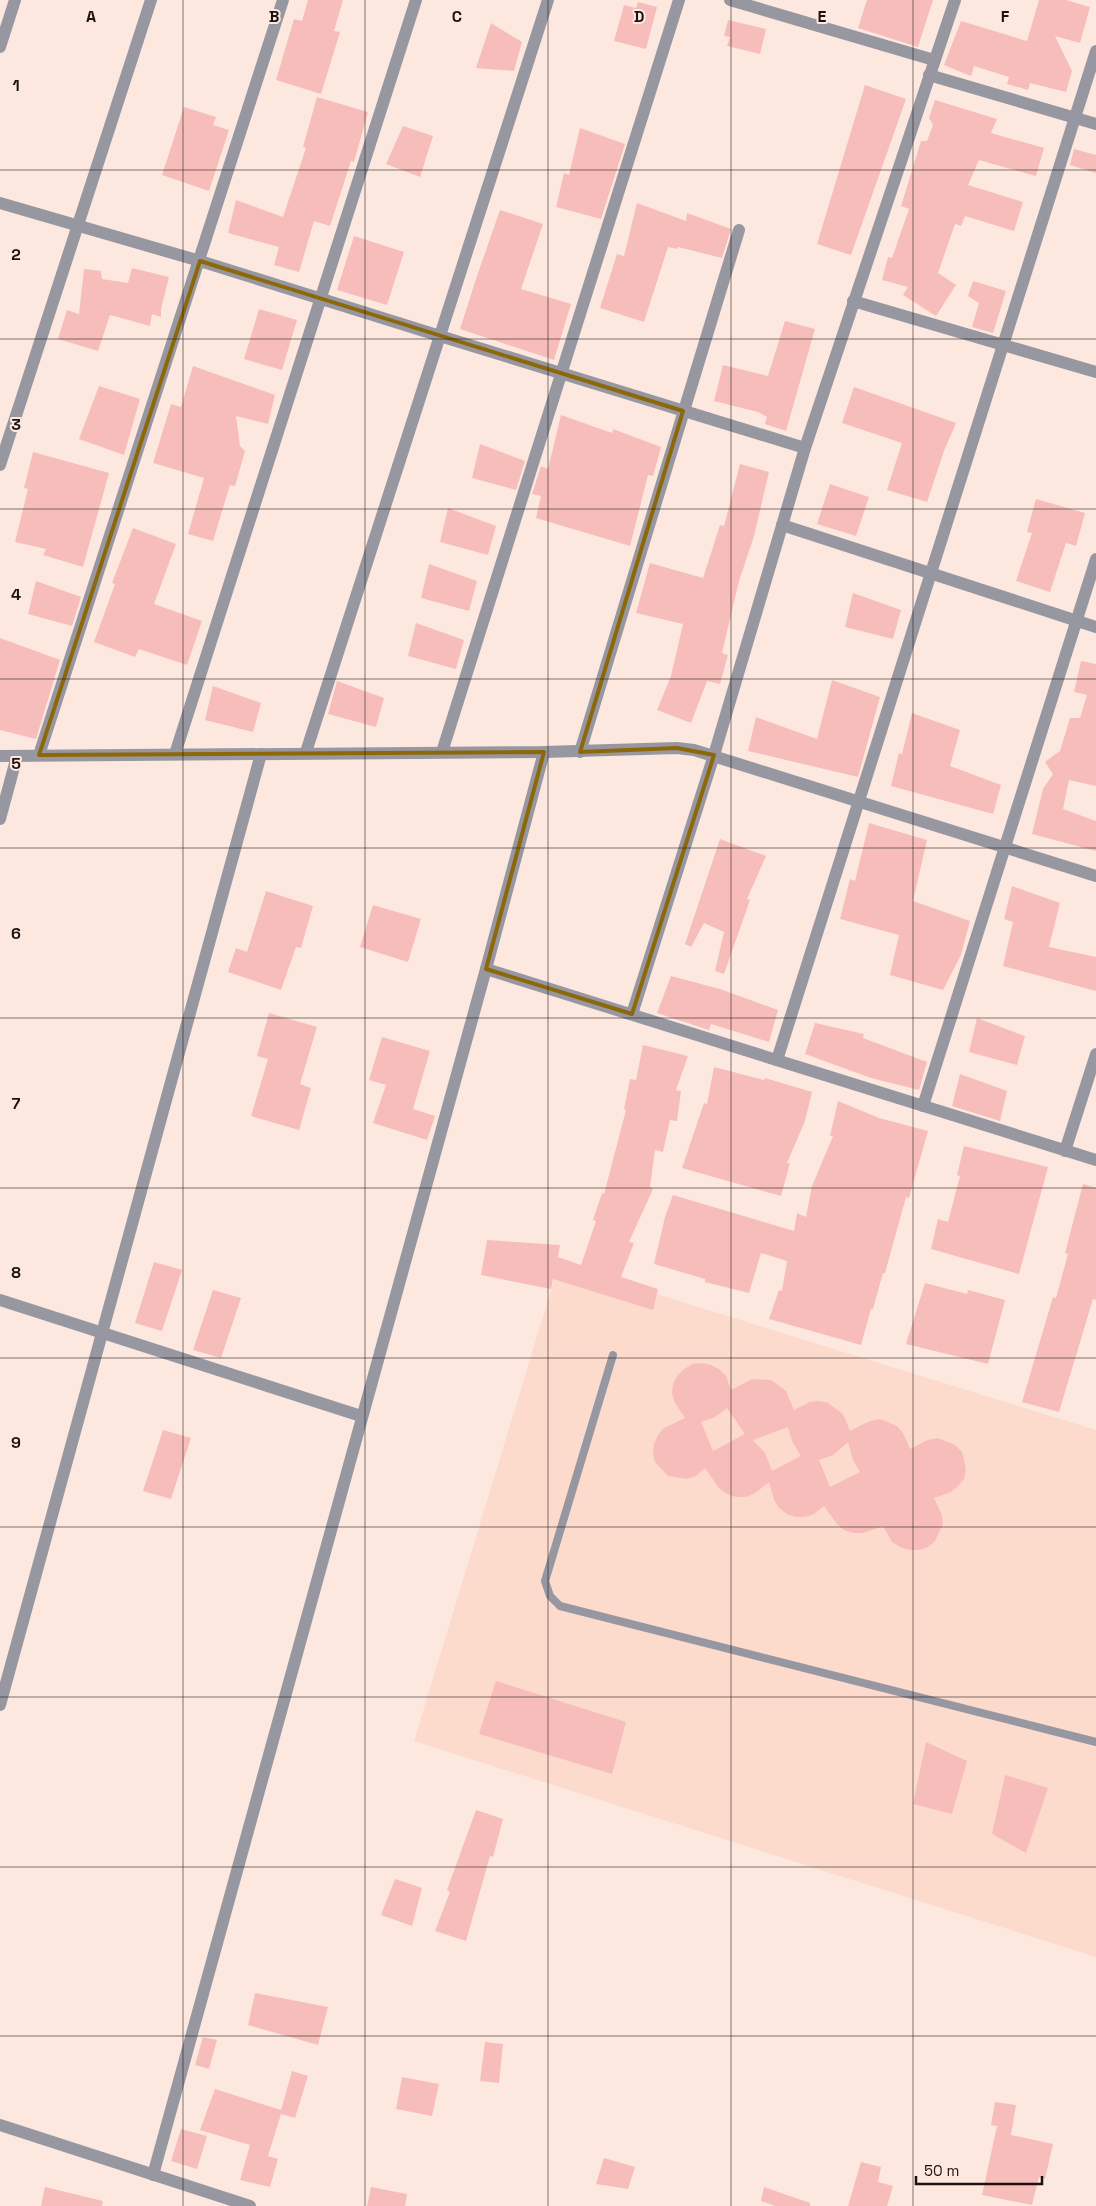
<svg xmlns="http://www.w3.org/2000/svg" width="1096" height="2206" font-family="'Space Grotesk',sans-serif">
  <rect width="100%" height="100%" fill="#fde8e0"/>
  <polygon fill="#fcdacc" points="559,1264 1096,1430 1096,1957 414,1741"/>
  <g fill="#f7bdba" fill-rule="evenodd">
    <polygon points="308,0 343,0 334,31 340,32 321,94 276,80 294,19 302,21"/>
    <polygon points="867,0 933,0 918,47 858,28"/>
    <polygon points="1039,0 1066,0 1090,7 1080,43 1055,36 1072,71 1066,92 1030,83 1028,90 1007,84 1009,77 974,66 971,76 944,65 961,21 1027,41"/>
    <polygon points="638,2 657,7 646,49 614,41 624,5 636,8"/>
    <polygon points="728,20 766,29 760,54 727,46 730,37 724,36"/>
    <polygon points="491,23 522,42 514,71 476,68"/>
    <polygon points="865,85 906,99 851,255 817,244"/>
    <polygon points="317,97 368,112 354,162 351,161 330,226 314,221 299,272 274,265 279,247 228,233 236,200 283,217 306,148 303,147"/>
    <polygon points="935,100 997,119 991,133 1044,148 1036,176 979,160 968,185 1023,202 1014,231 965,216 961,226 955,224 938,273 956,285 936,316 903,295 908,287 882,280 888,257 892,258 909,209 901,206 921,141 927,141 933,125 929,118"/>
    <polygon points="184,107 216,117 213,125 229,130 209,191 162,175"/>
    <polygon points="403,126 433,136 420,177 386,164"/>
    <polygon points="580,128 625,144 601,219 556,207 564,173 569,175"/>
    <polygon points="1074,149 1096,155 1096,173 1070,165"/>
    <polygon points="637,203 686,221 687,213 731,229 722,258 678,247 677,249 668,247 644,322 600,308 617,254 624,256"/>
    <polygon points="500,210 543,224 521,289 571,304 554,360 460,329 477,276"/>
    <polygon points="354,236 404,252 387,305 337,290"/>
    <polygon points="132,268 169,277 161,309 161,317 152,314 150,326 110,315 98,351 58,339 67,310 79,314 84,269 101,271 102,279 128,283"/>
    <polygon points="973,281 1006,291 993,333 972,327 979,303 968,296"/>
    <polygon points="259,309 297,320 282,370 244,359"/>
    <polygon points="785,321 815,329 786,431 765,424 767,417 758,412 714,401 723,365 768,376"/>
    <polygon points="193,366 275,395 268,424 236,416 240,446 245,451 235,486 230,485 213,541 188,534 204,478 153,463 171,404 181,407"/>
    <polygon points="99,386 140,399 124,455 79,439"/>
    <polygon points="854,387 956,423 944,451 927,502 887,490 902,443 842,423"/>
    <polygon points="561,415 612,433 613,429 661,447 653,476 648,475 630,546 536,518 541,496 532,494 541,466 548,469"/>
    <polygon points="480,444 525,461 516,490 472,478"/>
    <polygon points="33,452 109,473 83,567 43,555 46,549 15,542 28,489 24,488"/>
    <polygon points="740,464 769,472 754,536 739,581 722,653 728,655 720,684 707,681 691,723 657,710 671,676 683,624 636,613 650,563 703,578 720,525 724,526"/>
    <polygon points="830,484 869,497 856,536 817,524"/>
    <polygon points="1036,499 1085,513 1076,546 1066,543 1050,592 1016,581 1032,533 1027,532"/>
    <polygon points="448,508 496,526 488,555 440,542"/>
    <polygon points="133,528 176,544 154,604 202,621 187,665 139,649 135,657 94,642 115,584 112,583"/>
    <polygon points="429,564 477,581 469,611 421,598"/>
    <polygon points="36,581 81,597 72,626 28,614"/>
    <polygon points="853,593 901,610 893,639 845,627"/>
    <polygon points="416,623 464,640 456,669 408,656"/>
    <polygon points="0,638 60,660 36,739 0,730"/>
    <polygon points="1081,661 1096,664 1096,786 1069,780 1063,809 1096,821 1096,851 1032,834 1043,789 1053,774 1045,762 1060,751 1070,718 1080,718 1087,695 1074,692"/>
    <polygon points="832,680 880,697 858,777 748,751 756,717 817,739"/>
    <polygon points="337,681 384,698 376,727 328,714"/>
    <polygon points="213,686 261,703 253,732 205,720"/>
    <polygon points="912,713 960,730 950,766 1001,785 993,814 891,786 899,753 902,754"/>
    <polygon points="869,823 927,840 913,901 970,921 961,955 943,990 890,975 899,935 840,919 850,879 855,881"/>
    <polygon points="720,839 766,856 747,899 750,900 724,974 715,971 724,932 704,923 691,947 685,944"/>
    <polygon points="1012,886 1060,903 1049,947 1096,957 1096,991 1003,966 1013,922 1004,919"/>
    <polygon points="266,891 313,906 301,948 296,947 281,990 228,972 236,948 247,952"/>
    <polygon points="373,905 421,919 408,962 360,947"/>
    <polygon points="671,976 720,989 778,1010 769,1042 711,1024 709,1030 657,1013"/>
    <polygon points="269,1013 317,1027 300,1084 311,1088 299,1130 251,1116 268,1059 257,1056"/>
    <polygon points="977,1018 1025,1036 1017,1065 969,1052"/>
    <polygon points="815,1023 864,1034 863,1038 927,1062 919,1090 871,1078 805,1054"/>
    <polygon points="382,1037 430,1051 413,1109 435,1116 427,1140 373,1123 386,1085 369,1080"/>
    <polygon points="643,1045 688,1056 676,1090 681,1091 677,1121 670,1120 663,1152 655,1150 650,1187 653,1189 629,1242 634,1243 621,1277 658,1289 653,1310 553,1279 551,1289 481,1275 487,1240 560,1245 558,1257 581,1265 596,1221 593,1220 602,1193 604,1194 626,1110 624,1109 630,1079 636,1080"/>
    <polygon points="714,1067 764,1080 765,1078 812,1092 805,1121 787,1163 790,1163 781,1196 682,1168 704,1103 707,1104"/>
    <polygon points="960,1074 1007,1091 1000,1121 952,1106"/>
    <polygon points="838,1101 879,1118 928,1131 909,1198 906,1197 885,1273 883,1273 873,1309 871,1309 861,1345 769,1319 779,1290 782,1291 787,1261 761,1253 749,1293 705,1282 705,1279 654,1264 665,1217 673,1195 794,1231 797,1213 806,1217 812,1186 833,1136 830,1136"/>
    <polygon points="964,1146 1048,1167 1019,1274 931,1249 938,1219 948,1222 960,1176 957,1175"/>
    <polygon points="1083,1184 1096,1188 1096,1300 1093,1299 1059,1412 1022,1402 1053,1297 1056,1298 1068,1254 1065,1253"/>
    <polygon points="154,1262 182,1270 162,1331 135,1323"/>
    <polygon points="925,1283 967,1294 968,1290 1005,1300 988,1364 906,1344"/>
    <polygon points="213,1290 241,1298 221,1358 193,1350"/>
    <path d="M702,1363L711,1365L719,1369L726,1376L731,1390L752,1379L771,1380L786,1391L794,1410L810,1402L819,1401L828,1403L843,1414L850,1431L870,1421L880,1419L897,1426L903,1433L910,1449L928,1440L938,1438L955,1445L962,1452L966,1469L964,1479L958,1486L951,1492L934,1498L942,1515L943,1524L935,1541L928,1547L919,1550H909L900,1547L892,1542L883,1526L863,1533H853L844,1530L837,1524L824,1506L814,1514L805,1517H796L787,1514L779,1508L774,1500L769,1482L754,1494L745,1497H736L727,1494L719,1488L705,1468L696,1476L687,1479L668,1476L655,1462L653,1453L654,1444L658,1435L664,1428L685,1418L675,1403L672,1394L673,1384L677,1376L684,1369L693,1364ZM727,1408L745,1434L713,1451L701,1422L715,1417ZM788,1427L792,1441L801,1456L772,1471L765,1453L753,1440ZM848,1442L853,1460L860,1472L830,1487L819,1460L833,1455Z"/>
    <polygon points="163,1430 191,1438 171,1499 143,1491"/>
    <polygon points="496,1681 626,1722 612,1774 479,1734"/>
    <polygon points="926,1742 967,1761 952,1814 913,1804"/>
    <polygon points="1005,1775 1048,1788 1026,1853 992,1834"/>
    <polygon points="476,1810 503,1819 493,1857 490,1856 466,1941 435,1931 450,1892 447,1890"/>
    <polygon points="395,1879 422,1888 412,1926 381,1915"/>
    <polygon points="255,1993 328,2007 318,2045 248,2025"/>
    <polygon points="203,2037 217,2040 209,2069 195,2065"/>
    <polygon points="485,2042 503,2044 499,2083 480,2081"/>
    <polygon points="292,2071 308,2076 295,2118 281,2114 268,2156 278,2159 270,2187 240,2180 250,2145 200,2130 215,2089 281,2110"/>
    <polygon points="402,2077 439,2084 432,2116 396,2109"/>
    <polygon points="995,2102 1016,2105 1011,2135 1053,2144 1045,2179 1039,2177 1032,2205 982,2195 997,2126 991,2125"/>
    <polygon points="181,2129 207,2136 197,2169 171,2161"/>
    <polygon points="604,2158 635,2167 628,2189 596,2184"/>
    <polygon points="861,2162 881,2167 878,2182 893,2186 887,2206 848,2206"/>
    <polygon points="45,2187 103,2201 102,2206 41,2206"/>
    <polygon points="371,2187 407,2194 405,2206 367,2206"/>
    <polygon points="764,2187 810,2203 810,2206 775,2206 761,2201"/>
  </g>
  <g fill="none" stroke-linecap="round" stroke-linejoin="round">
    <polyline stroke="#9797a1" stroke-width="8" points="613,1355 545,1581 550,1596 560,1606 1096,1742"/>
    <g stroke="#9797a1" stroke-width="12">
      <polyline points="730,0 934,60"/>
      <polyline points="0,47 15,0"/>
      <polyline points="929,75 1096,124"/>
      <polyline points="0,203 200,261 440,336 805,448"/>
      <polyline points="853,301 1096,372"/>
      <polyline points="0,465 151,0"/>
      <polyline points="782,525 1096,627"/>
      <polyline points="306,752 548,0"/>
      <polyline points="442,752 679,0"/>
      <polyline points="580,752 739,230"/>
      <polyline points="175,754 416,0"/>
      <polyline points="39,755 283,0"/>
      <polyline points="0,756 544,752 677,748 694,750 1096,876"/>
      <polyline points="0,819 17,756"/>
      <polyline points="486,969 1096,1160"/>
      <polyline points="632,1014 714,755 805,448 955,0"/>
      <polyline points="777,1060 1096,51"/>
      <polyline points="923,1106 1096,559"/>
      <polyline points="1065,1151 1096,1054"/>
      <polyline points="0,1300 361,1416"/>
      <polyline points="0,1705 261,754"/>
      <polyline points="0,2125 250,2206"/>
      <polyline points="153,2175 486,969 544,752"/>
    </g>
  </g>
  <path fill="none" stroke="#8d680b" stroke-width="4" stroke-linejoin="round" d="M200,261L683,411L580,752L677,748L714,755L632,1014L486,969L544,752L39,755Z"/>
  <path fill="none" stroke="#1c1310" stroke-width="1" stroke-opacity="0.55" d="M183,0V2206M365,0V2206M548,0V2206M731,0V2206M913,0V2206M0,170H1096M0,339H1096M0,509H1096M0,679H1096M0,848H1096M0,1018H1096M0,1188H1096M0,1358H1096M0,1527H1096M0,1697H1096M0,1867H1096M0,2036H1096"/>
  <g font-size="16" text-anchor="middle" font-weight="bold" fill="#1c1310" stroke="#fde8e0" stroke-width="4" stroke-linejoin="round" paint-order="stroke">
    <text x="91" y="22">A</text>
    <text x="274" y="22">B</text>
    <text x="457" y="22">C</text>
    <text x="639" y="22">D</text>
    <text x="822" y="22">E</text>
    <text x="1005" y="22">F</text>
    <text x="16" y="91">1</text>
    <text x="16" y="260">2</text>
    <text x="16" y="430">3</text>
    <text x="16" y="600">4</text>
    <text x="16" y="769">5</text>
    <text x="16" y="939">6</text>
    <text x="16" y="1109">7</text>
    <text x="16" y="1278">8</text>
    <text x="16" y="1448">9</text>
  </g>
  <path d="M916 2176v8h126v-8" fill="none" stroke="#1c1310" stroke-width="2.5"/>
  <text x="924" y="2176" font-size="15" fill="#1c1310" stroke="#fde8e0" stroke-width="4" paint-order="stroke">50 m</text>
</svg>
